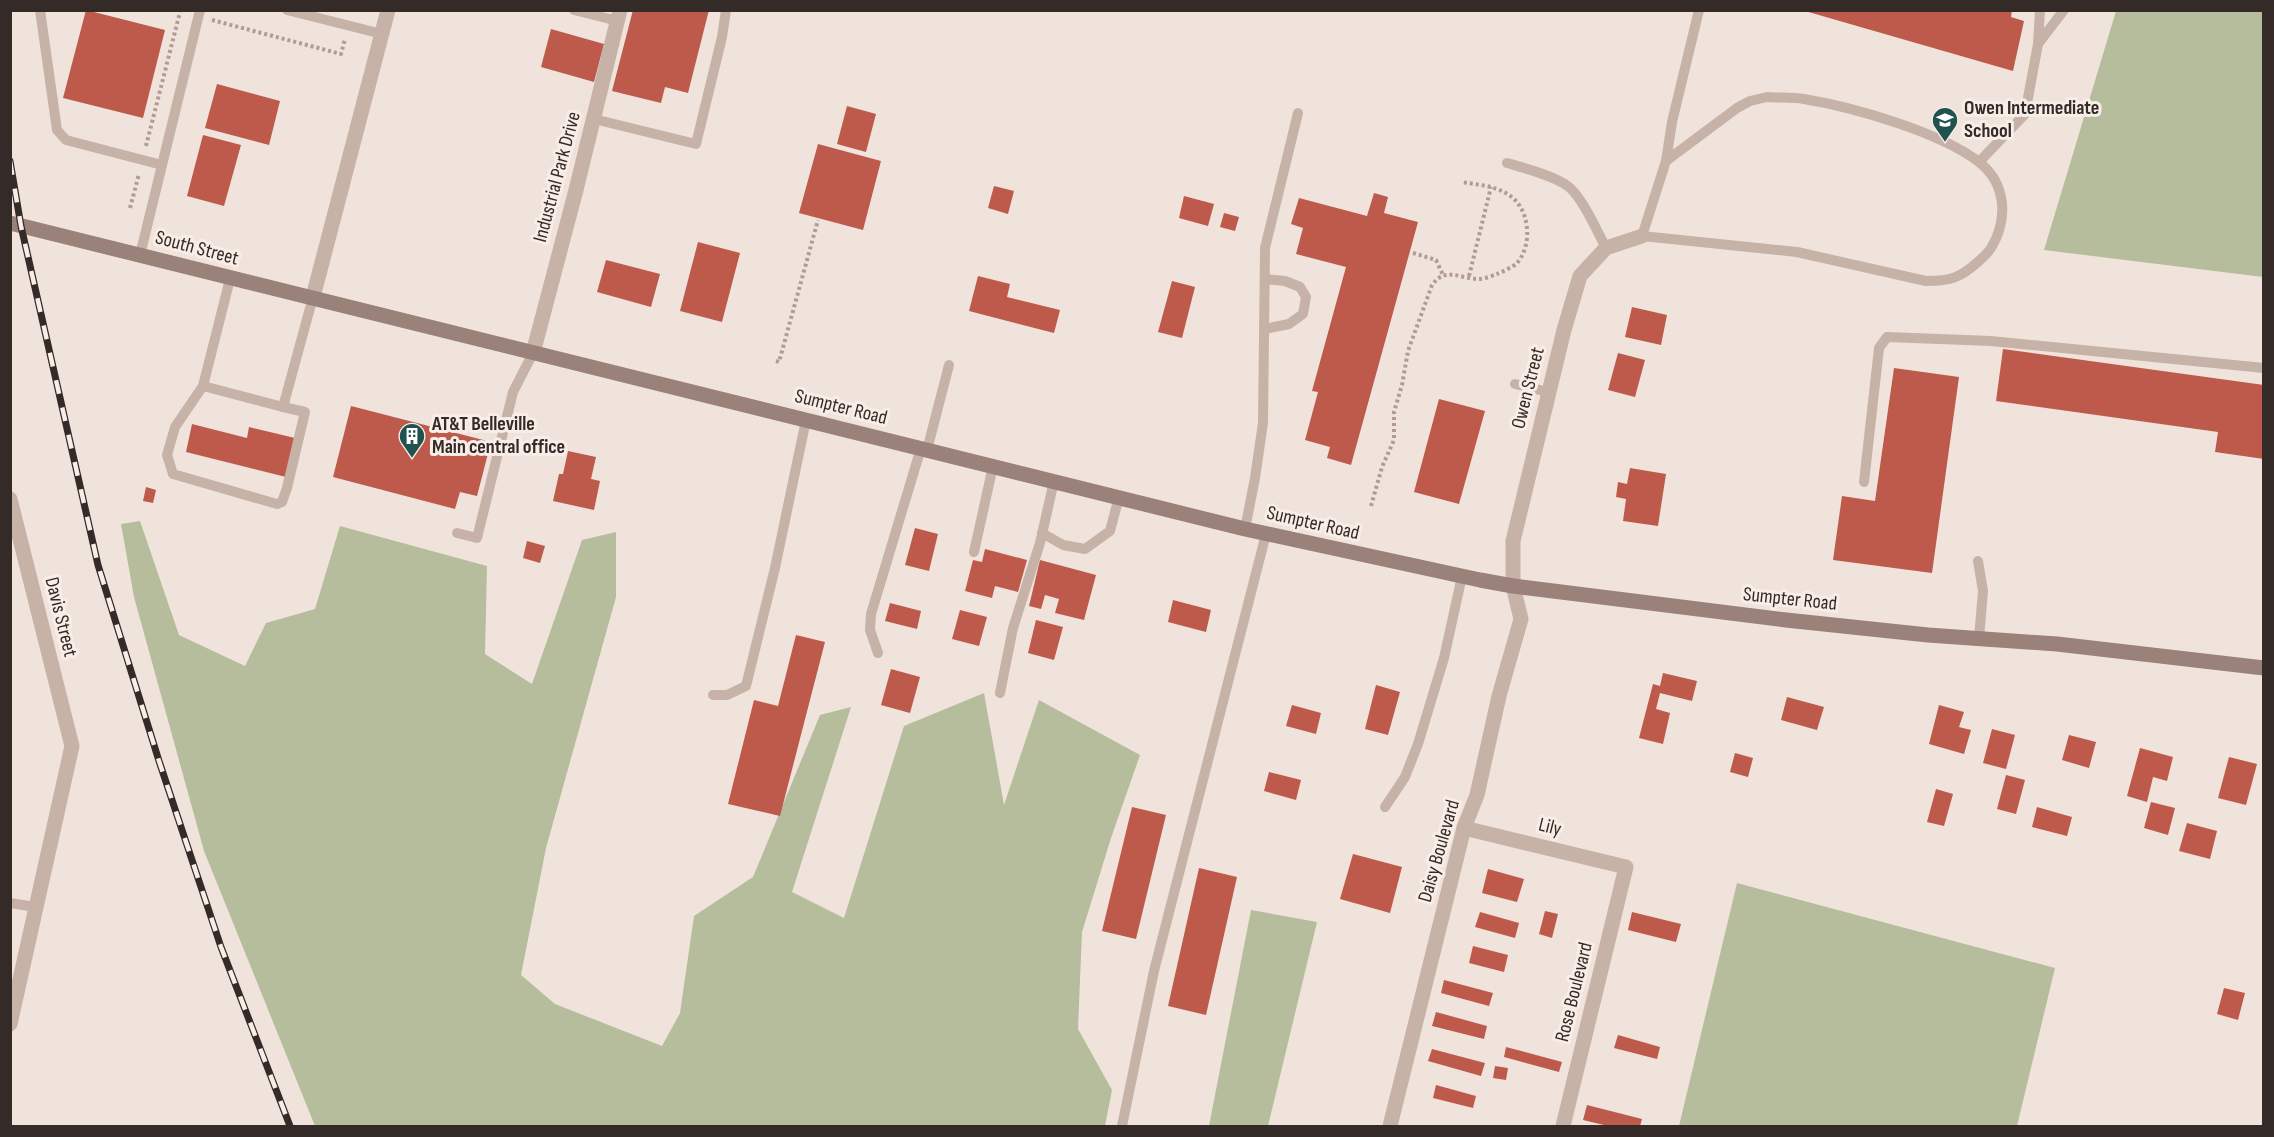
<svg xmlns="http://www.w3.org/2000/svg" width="2274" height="1137" font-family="'Sofia Sans Condensed',sans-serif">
  <rect width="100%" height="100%" fill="#f0e3db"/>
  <g fill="#b6bd9c">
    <polygon points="2116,11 2263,11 2263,277 2044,250"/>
    <polygon points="140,521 179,635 245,666 266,623 315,609 340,526 487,566 485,654 532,684 582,540 616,532 616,597 546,848 521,975 555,1004 662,1046 680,1013 694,916 753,877 820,715 851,707 792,892 844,918 904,726 984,693 1004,805 1039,700 1140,755 1111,838 1082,932 1078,1029 1112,1090 1105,1126 315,1126 204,851 134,597 121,524"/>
    <polygon points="1737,883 2055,968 2017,1126 1679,1126"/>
    <polygon points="1251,910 1317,922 1268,1126 1209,1126"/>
  </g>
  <g fill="#bd5a4c">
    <polygon points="86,10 165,30 143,118 63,98"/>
    <polygon points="633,10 709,10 688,93 665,87 661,103 612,91"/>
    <polygon points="2012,10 2011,17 2024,21 2013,71 1805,11"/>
    <polygon points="551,29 604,44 594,82 541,67"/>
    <polygon points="217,84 280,101 269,145 205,128"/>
    <polygon points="847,106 876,114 866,152 837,144"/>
    <polygon points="203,135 241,145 224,206 187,196"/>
    <polygon points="818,144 881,161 863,230 799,213"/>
    <polygon points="994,186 1014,191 1008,214 988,208"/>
    <polygon points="1374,193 1388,197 1384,213 1418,222 1351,465 1327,458 1330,447 1305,440 1318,392 1312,391 1346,267 1296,254 1303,228 1291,224 1299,198 1367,216"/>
    <polygon points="1184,196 1214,204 1208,226 1179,218"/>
    <polygon points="1224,213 1239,217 1235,231 1220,227"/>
    <polygon points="698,242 740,253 722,322 680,311"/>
    <polygon points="606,260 660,274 651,307 597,292"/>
    <polygon points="978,276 1010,284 1007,297 1060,310 1054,333 969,311"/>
    <polygon points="1172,281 1195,287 1182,338 1158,332"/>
    <polygon points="1632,307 1667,315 1661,345 1625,337"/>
    <polygon points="2003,349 2264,385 2264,459 2215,452 2218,432 1996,401"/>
    <polygon points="1618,353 1645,360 1635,397 1608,390"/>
    <polygon points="1894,368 1959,377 1932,573 1833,560 1842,496 1875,501"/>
    <polygon points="1439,399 1485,411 1459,504 1414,492"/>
    <polygon points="351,406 491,442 477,496 460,492 455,509 333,477"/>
    <polygon points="192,424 247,438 249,427 295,438 286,477 186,452"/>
    <polygon points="568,451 596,457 591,479 600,481 594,510 553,501 559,474 563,474"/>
    <polygon points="1630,468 1666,474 1658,526 1623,521 1626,499 1616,497 1618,482 1627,484"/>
    <polygon points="146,487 156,490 153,503 143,501"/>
    <polygon points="915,528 938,534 929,571 905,565"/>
    <polygon points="527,541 545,546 540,563 523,558"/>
    <polygon points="985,549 1027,560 1018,592 995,586 992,598 965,591 973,560 982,562"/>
    <polygon points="1040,560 1096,575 1084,620 1055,613 1059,599 1045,595 1041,609 1029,606"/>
    <polygon points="1173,600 1211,610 1206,632 1168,622"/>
    <polygon points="890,603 921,611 917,629 885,621"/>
    <polygon points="960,610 987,617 979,646 952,639"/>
    <polygon points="1036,620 1063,627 1054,660 1028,653"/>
    <polygon points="796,635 825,642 780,816 728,804 754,700 778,706"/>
    <polygon points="891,669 920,677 910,713 881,705"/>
    <polygon points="1663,673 1697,681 1692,701 1660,693 1656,709 1670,713 1663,744 1639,738 1653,684 1660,686"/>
    <polygon points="1376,685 1400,692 1388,735 1365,729"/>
    <polygon points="1787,697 1824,707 1817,730 1781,720"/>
    <polygon points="1292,705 1321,713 1316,734 1286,726"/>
    <polygon points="1939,705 1964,712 1959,727 1971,730 1964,754 1929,744"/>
    <polygon points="1992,729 2015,735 2006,769 1983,763"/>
    <polygon points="2069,735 2096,742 2089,768 2062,760"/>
    <polygon points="2140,748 2173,757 2167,781 2153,777 2147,802 2127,796"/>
    <polygon points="1735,753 1753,758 1748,777 1730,772"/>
    <polygon points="2229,757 2257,764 2246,805 2218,798"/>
    <polygon points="1269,772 1301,780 1296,800 1264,791"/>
    <polygon points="2006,775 2025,780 2016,814 1997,809"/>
    <polygon points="1936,789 1953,794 1944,826 1927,822"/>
    <polygon points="2151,802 2175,808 2168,835 2144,828"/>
    <polygon points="1132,807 1166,815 1136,939 1102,931"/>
    <polygon points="2037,807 2072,817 2067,836 2032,827"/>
    <polygon points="2187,823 2217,831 2210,859 2179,851"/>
    <polygon points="1353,854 1402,867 1390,913 1340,899"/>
    <polygon points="1199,868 1237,877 1206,1015 1168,1006"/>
    <polygon points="1488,869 1524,879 1517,902 1482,893"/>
    <polygon points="1545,911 1558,914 1552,938 1539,934"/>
    <polygon points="1480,912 1519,923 1515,938 1475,927"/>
    <polygon points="1632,912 1681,924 1676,942 1628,930"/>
    <polygon points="1473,946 1508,955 1504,972 1469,963"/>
    <polygon points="1444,980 1493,993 1489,1006 1441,993"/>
    <polygon points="2224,988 2245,993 2238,1020 2217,1014"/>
    <polygon points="1436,1012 1487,1026 1484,1039 1432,1026"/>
    <polygon points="1618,1035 1660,1047 1657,1059 1614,1048"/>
    <polygon points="1506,1047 1562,1062 1559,1072 1504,1057"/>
    <polygon points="1432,1049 1485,1063 1481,1076 1428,1061"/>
    <polygon points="1495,1066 1508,1068 1506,1080 1493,1078"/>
    <polygon points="1436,1085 1476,1096 1473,1108 1433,1098"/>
    <polygon points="1587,1105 1642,1119 1640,1126 1608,1126 1583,1120"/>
  </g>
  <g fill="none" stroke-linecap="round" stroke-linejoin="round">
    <g stroke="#b29c92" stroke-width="4" stroke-dasharray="3 3" stroke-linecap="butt">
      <polyline points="212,20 341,54 345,39"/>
      <polyline points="146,146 180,12"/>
      <polyline points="130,208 139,174"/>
      <polyline points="1413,253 1436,260 1443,275"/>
      <polyline points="1469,276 1491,187"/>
      <polyline points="776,361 779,362 818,220"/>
      <path d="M1371,506L1382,467L1394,440V412L1402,385L1408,351L1432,285C1446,266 1460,279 1479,279C1484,279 1492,276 1497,274C1502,272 1513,267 1517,263C1532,246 1530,214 1514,199C1500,186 1480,185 1461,182"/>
    </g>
    <g stroke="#c7b2a8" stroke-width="10">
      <polyline points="40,10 57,130 66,140 162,165"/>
      <polyline points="287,10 382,34"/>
      <polyline points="574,10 618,21"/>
      <polyline points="2038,44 2064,10"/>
      <path d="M1767,97C1779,98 1792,97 1804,99C1853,107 1940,132 1979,162C2007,184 2008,220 1991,248C1988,253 1983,257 1979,261C1960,278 1951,281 1926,281L1797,252L1642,236L1666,161L1737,108L1750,101Z"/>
      <polyline points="594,119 696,144 722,37 726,10"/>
      <polyline points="1666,161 1672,122 1699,10"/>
      <polyline points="1979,162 2025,114 2038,44 2040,10"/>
      <path d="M1507,163C1524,168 1556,176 1569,187C1583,199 1597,231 1606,248"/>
      <polyline points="140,255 200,10"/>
      <polyline points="230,279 203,386 283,407 313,297"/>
      <polyline points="1265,329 1289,324 1303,314 1306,297 1300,287 1285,281 1265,279"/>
      <polyline points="1515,384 1548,392"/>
      <polyline points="203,386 175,427 167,455 173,474 277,504 282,502 287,488 305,412 283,407"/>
      <polyline points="927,450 949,365"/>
      <polyline points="1864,482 1879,348 1887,337 1991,341 2264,368"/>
      <polyline points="1245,529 1255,478 1263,423 1265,248 1298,113"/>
      <polyline points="457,533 477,538 513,392 533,353"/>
      <polyline points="1042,533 1063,545 1085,549 1110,531 1119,497"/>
      <polyline points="974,552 993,466"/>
      <polyline points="1978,561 1983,591 1979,638"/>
      <polyline points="878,653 870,630 871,614 921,448"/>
      <polyline points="1000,693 1013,628 1040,543 1054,481"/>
      <polyline points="713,695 727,695 746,686 775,568 806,420"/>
      <polyline points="1385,807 1405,777 1418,744 1444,658 1462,576"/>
      <polyline points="10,903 35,907"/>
      <polyline points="1122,1126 1154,971 1266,534"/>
    </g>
    <g stroke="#c7b2a8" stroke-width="15">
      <polyline points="313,297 388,10"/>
      <polyline points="533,353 576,190 620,10"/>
      <polyline points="10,499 72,746 10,1024"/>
      <polyline points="1464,828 1626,867 1563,1126"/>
      <polyline points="1390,1126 1464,828 1477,795 1499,696 1521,619 1513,586 1513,541 1564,330 1580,276 1606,248 1642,236"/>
    </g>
    <polyline stroke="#9a8179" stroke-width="15" points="10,223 1245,529 1480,580 1513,586 1786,620 1928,635 2057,644 2264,668"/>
    <g stroke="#342a28" stroke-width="7">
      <polyline id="rail" points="10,161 21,226 98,565 159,761 221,947 290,1126"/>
    </g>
    <use href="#rail" stroke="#f8eee7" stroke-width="4.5" stroke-dasharray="14" stroke-linecap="butt"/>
  </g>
  <defs>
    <g id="school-pin" transform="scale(1.35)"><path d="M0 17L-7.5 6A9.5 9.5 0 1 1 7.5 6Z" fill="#205250" stroke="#f8eee7"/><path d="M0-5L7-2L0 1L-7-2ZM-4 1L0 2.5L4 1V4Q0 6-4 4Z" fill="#fff"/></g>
    <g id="building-pin" transform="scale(1.35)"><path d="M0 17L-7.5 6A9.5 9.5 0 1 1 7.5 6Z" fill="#205250" stroke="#f8eee7"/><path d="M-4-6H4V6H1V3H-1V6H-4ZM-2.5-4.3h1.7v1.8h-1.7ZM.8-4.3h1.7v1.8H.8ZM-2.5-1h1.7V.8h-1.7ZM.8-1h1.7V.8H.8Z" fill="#fff"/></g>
  </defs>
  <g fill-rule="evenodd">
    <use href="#school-pin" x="1945" y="120"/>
    <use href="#building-pin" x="412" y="436"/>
  </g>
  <g text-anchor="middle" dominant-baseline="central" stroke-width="6" stroke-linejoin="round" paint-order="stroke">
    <g font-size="20" font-weight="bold" fill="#342a28" stroke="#f8eee7" text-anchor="start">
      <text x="1964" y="108">Owen Intermediate<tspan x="1964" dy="23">School</tspan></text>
      <text x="432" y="424">AT&amp;T Belleville<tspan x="432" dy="23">Main central office</tspan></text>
    </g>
    <g font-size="20" fill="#342a28" stroke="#f8eee7">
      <text transform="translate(557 177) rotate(-75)">Industrial Park Drive</text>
      <text transform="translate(197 248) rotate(15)">South Street</text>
      <text transform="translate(1528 388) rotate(-76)">Owen Street</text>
      <text transform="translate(841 407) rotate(14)">Sumpter Road</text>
      <text transform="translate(1313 523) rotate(13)">Sumpter Road</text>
      <text transform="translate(1790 599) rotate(6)">Sumpter Road</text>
      <text transform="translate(61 617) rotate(76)">Davis Street</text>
      <text transform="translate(1550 827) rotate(14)">Lily</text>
      <text transform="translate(1439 851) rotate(-74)">Daisy Boulevard</text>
      <text transform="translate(1574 992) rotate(-76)">Rose Boulevard</text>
    </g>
  </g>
  <rect width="2274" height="1137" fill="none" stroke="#342a28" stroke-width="24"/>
</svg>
